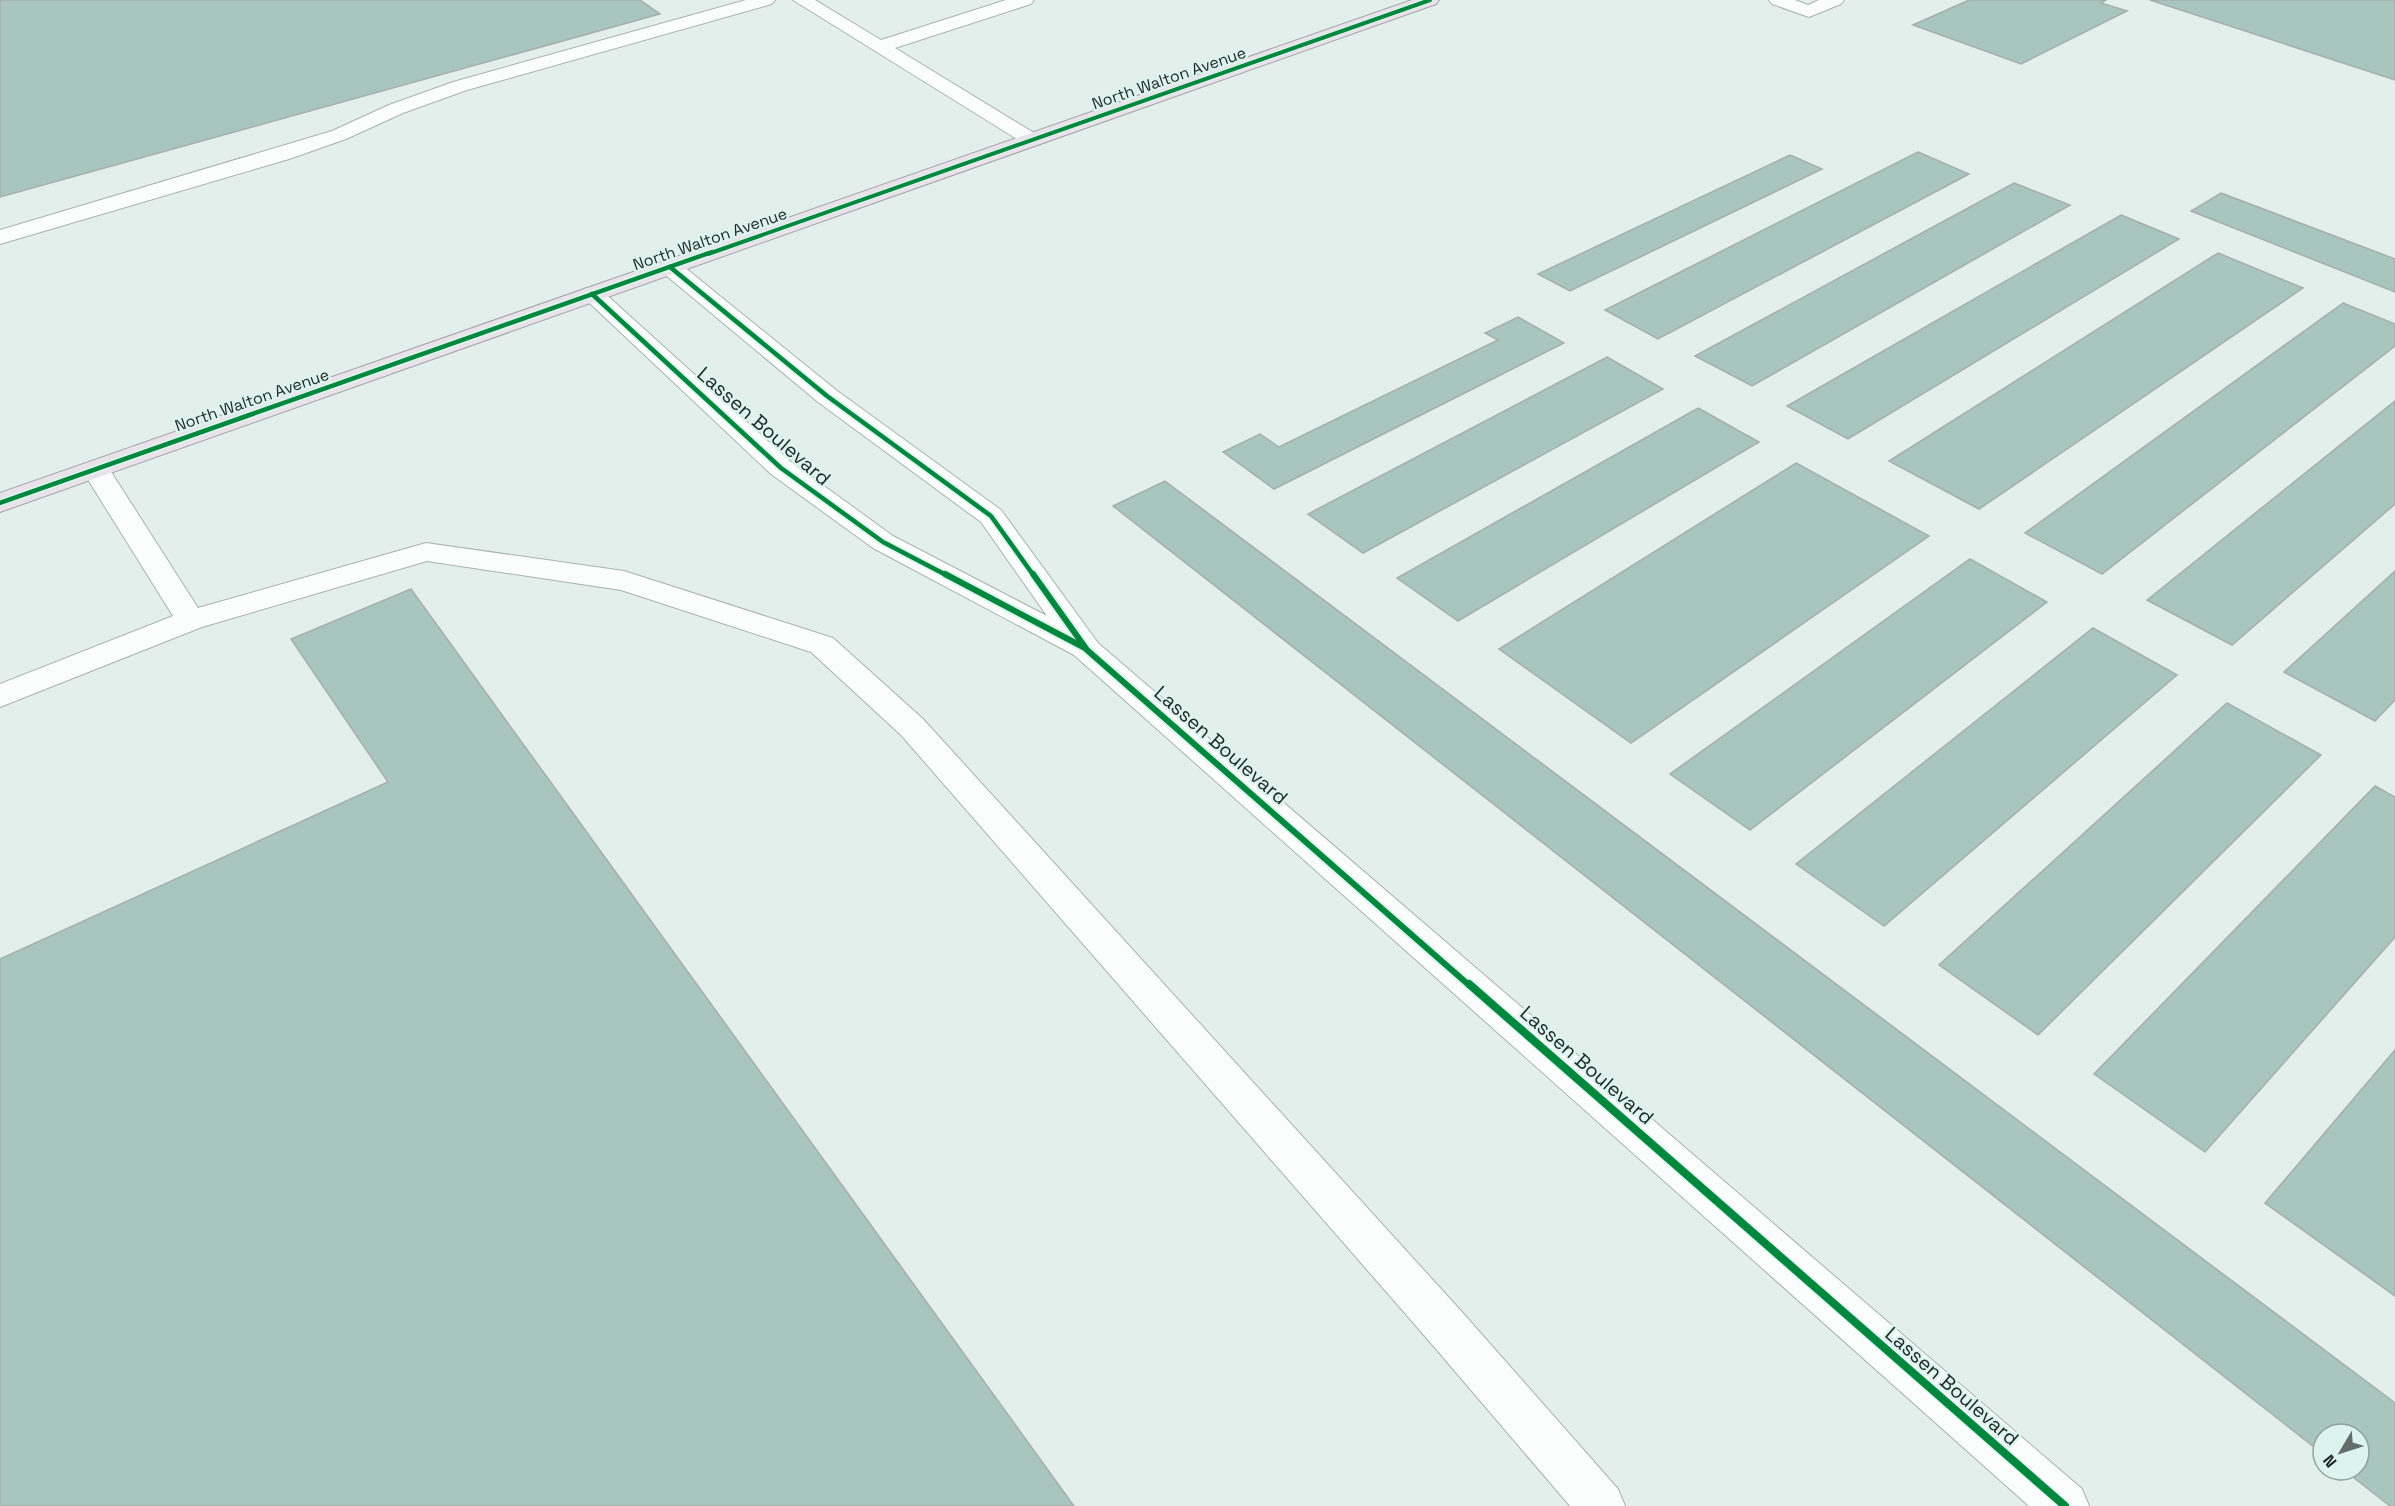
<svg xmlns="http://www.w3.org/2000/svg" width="2395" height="1506" font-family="'Space Grotesk',sans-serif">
  <rect width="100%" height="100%" fill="#e2efeb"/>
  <g fill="#a8c5be" stroke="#a6afac" stroke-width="1.5">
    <polygon points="0,0 640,0 660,14 0,197"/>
    <polygon points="1969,0 2106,0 2101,3 2127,11 2021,64 1913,25"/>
    <polygon points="2150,0 2395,0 2395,80"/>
    <polygon points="1918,152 1969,174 1658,339 1605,310"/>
    <polygon points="1790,155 1822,169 1570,291 1538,274"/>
    <polygon points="2014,183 2070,205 1752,386 1695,356"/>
    <polygon points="2221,193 2395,259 2395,292 2191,211"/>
    <polygon points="2121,215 2179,239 1848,439 1787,406"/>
    <polygon points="2218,253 2303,288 1979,509 1889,461"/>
    <polygon points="2343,303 2395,324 2395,346 2102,574 2025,533"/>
    <polygon points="1518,317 1564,343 1274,489 1223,452 1260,434 1279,447 1498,340 1485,333"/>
    <polygon points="1607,357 1663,389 1363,553 1308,514"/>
    <polygon points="2395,401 2395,504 2232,645 2147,600"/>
    <polygon points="1698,408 1759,442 1458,621 1397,578"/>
    <polygon points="1796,463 1929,536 1631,743 1499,649"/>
    <polygon points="1165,481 2395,1403 2395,1506 2390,1506 2344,1470 2359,1470 2359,1434 2323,1434 2323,1454 1113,506"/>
    <polygon points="1970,559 2047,602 1750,830 1670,774"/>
    <polygon points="2395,571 2395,700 2375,721 2284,672"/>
    <polygon points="411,589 1074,1506 0,1506 0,959 388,782 291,639"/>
    <polygon points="2093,628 2177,675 1884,926 1796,864"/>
    <polygon points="2227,703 2321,755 2038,1035 1939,965"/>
    <polygon points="2375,786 2395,797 2395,937 2205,1152 2094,1074"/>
    <polygon points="2395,1050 2395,1296 2265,1203"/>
  </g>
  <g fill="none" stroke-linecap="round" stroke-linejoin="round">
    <g stroke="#a8b2af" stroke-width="2">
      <g id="minor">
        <polygon points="746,0 775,0 772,4 467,90 403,113 346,139 289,159 0,244 0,230 332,131 389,105 453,82"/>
        <polygon points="793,0 815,0 881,40 1006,0 1034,0 1031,4 895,48 1039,136 1042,140 1039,144 1025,144"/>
        <polygon points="1769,0 1795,0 1808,5 1819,0 1844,0 1841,4 1809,17 1772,4"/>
        <polygon points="670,260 678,262 836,390 1001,510 1098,643 2082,1489 2089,1506 2029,1506 1074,655 873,548 771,474 580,294 584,289 592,287 600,289 791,462 893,536 1047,616 981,522 818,402 662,272 658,267 662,262"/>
        <polygon points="96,462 106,464 198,608 426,543 624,571 833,638 923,719 1462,1312 1618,1489 1625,1506 1570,1506 1430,1342 901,735 811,652 621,590 427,561 202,627 0,707 0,684 173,616 82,470 86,464"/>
      </g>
    </g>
    <g stroke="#a6a1aa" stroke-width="2">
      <polygon id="major" points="1412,0 1439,0 1436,4 0,512 0,493"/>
    </g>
    <use href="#minor" fill="#fbfdfc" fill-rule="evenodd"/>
    <use href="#major" fill="#e7e3e8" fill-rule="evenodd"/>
    <g stroke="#ddf4ee" stroke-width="6">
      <polyline id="cycleway-far3" points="708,254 1430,0"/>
    </g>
    <g stroke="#ddf4ee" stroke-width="8">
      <g id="cycleway-far2">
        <polyline points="670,267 827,396 991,516 1034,576"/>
        <polyline points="592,294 781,468 883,542 948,576"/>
        <polyline points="0,503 712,252"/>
      </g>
    </g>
    <g stroke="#ddf4ee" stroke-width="10">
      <g id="cycleway-far1">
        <polyline points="945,574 1085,648"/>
        <polyline points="1033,574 1087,650 1470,986"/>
      </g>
    </g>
    <g stroke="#ddf4ee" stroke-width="11">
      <polyline id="cycleway" points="1469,984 2065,1506"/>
    </g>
    <use href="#cycleway-far3" stroke="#00873e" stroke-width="4"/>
    <use href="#cycleway-far2" stroke="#00873e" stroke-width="4.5"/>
    <use href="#cycleway-far1" stroke="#00873e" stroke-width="6"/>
    <use href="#cycleway" stroke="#00873e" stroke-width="8"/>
  </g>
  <g text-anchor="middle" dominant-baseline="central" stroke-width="5" stroke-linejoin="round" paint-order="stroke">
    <g font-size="16" fill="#1e2725" stroke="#ddf4ee">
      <text transform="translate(1169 78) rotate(-19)">North Walton Avenue</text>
      <text transform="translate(710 239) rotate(-19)">North Walton Avenue</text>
      <text transform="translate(252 400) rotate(-19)">North Walton Avenue</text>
    </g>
    <g font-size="20" fill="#1e2725" stroke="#ddf4ee">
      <text transform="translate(764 426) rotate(41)">Lassen Boulevard</text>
      <text transform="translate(1221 745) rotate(41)">Lassen Boulevard</text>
      <text transform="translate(1587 1065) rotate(41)">Lassen Boulevard</text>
      <text transform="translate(1952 1386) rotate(41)">Lassen Boulevard</text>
    </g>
  </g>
  <g transform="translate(2341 1452) rotate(231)"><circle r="28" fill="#ddf4ee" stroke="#91a29e" stroke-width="1.5"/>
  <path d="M0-4.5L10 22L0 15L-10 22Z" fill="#636d6a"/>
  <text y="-9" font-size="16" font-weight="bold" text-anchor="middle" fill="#1e2725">N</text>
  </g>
</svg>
